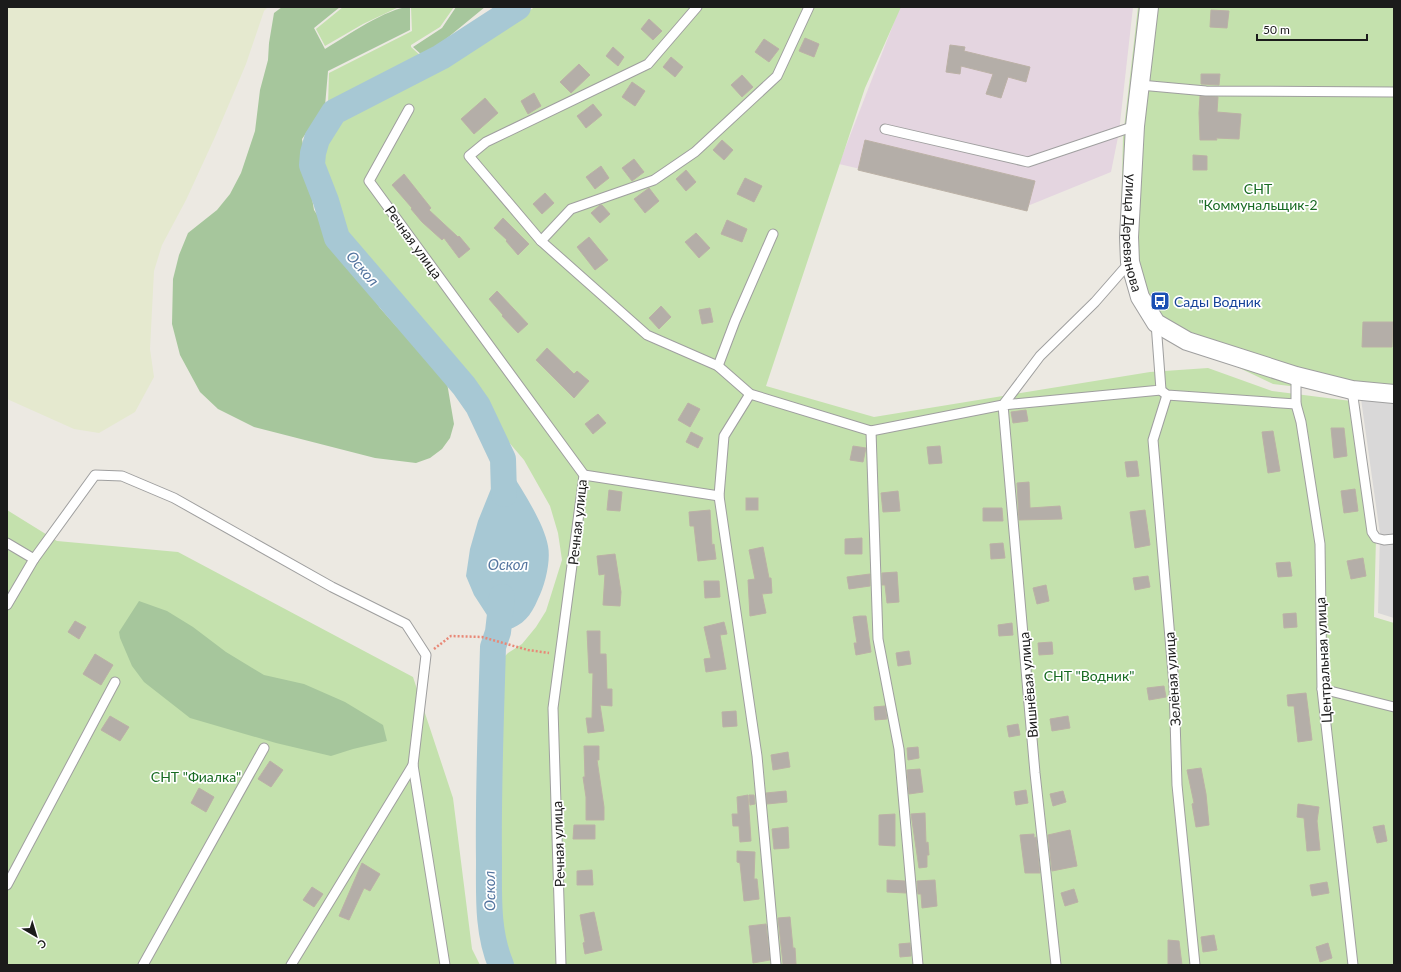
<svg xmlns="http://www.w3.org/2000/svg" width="1401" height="972" font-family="Lato,sans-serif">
  <rect width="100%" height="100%" fill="#ece9e2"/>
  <polygon fill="#d9d8d8" points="1394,398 1394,618 1378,613 1380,534 1361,399"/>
  <polygon fill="#e4d5e0" points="900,7 1133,7 1119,132 1111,172 1025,207 839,164"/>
  <polygon fill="#e5e9cf" points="7,7 268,7 264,11 246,64 215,137 186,200 162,245 154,271 150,349 154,377 135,412 99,433 74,429 7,399"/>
  <g fill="#c4e1ad">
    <polygon points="343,7 399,7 363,24 325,46 316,29"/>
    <polygon points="411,7 454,7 440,27 411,45 411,47 423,58 328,105 329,73 412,31"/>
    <polygon points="535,7 901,7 865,88 766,386 874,417 1150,372 1208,368 1272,391 1351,401 1376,537 1374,617 1394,623 1394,965 512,965 498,922 497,810 503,658 508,653 522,644 536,627 546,611 562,560 558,533 550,506 524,460 496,427 487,400 476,385 348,232 332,197 320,165 323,148 332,131 350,113 443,62"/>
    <polygon points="1138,7 1394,7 1394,394 1357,394 1273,384 1145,323 1120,256 1123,137"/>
    <polygon points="7,510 57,541 178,552 413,677 453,798 472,949 480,965 7,965"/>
  </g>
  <g fill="#a6c69c">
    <path d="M282,7H340L314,28L325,49C345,37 388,7 410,7V30L328,71L325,106L302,139L314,210L342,253L380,308L396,326L429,350L446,377L454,424L450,438L442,449L430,458L416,463L375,458L254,427L218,409L200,392L180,355L172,324L173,279L179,255L188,233L217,210L230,194L241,173L255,131L260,90L268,60L269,43L274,13Z"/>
    <polygon points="456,7 485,7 424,57 413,47 442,28"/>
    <polygon points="139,601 167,611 193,627 226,652 264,675 304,684 345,702 383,725 387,741 353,749 331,756 276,743 190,718 144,682 132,666 120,638 119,632"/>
  </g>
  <path fill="#a7c8d4" d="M503,459C517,483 543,519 548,546C551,561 545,585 538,599C529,620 520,628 498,632L474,595L466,576L470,549L478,521Z"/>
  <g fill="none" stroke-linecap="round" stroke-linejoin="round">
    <g stroke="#a7c8d4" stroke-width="26">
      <polyline points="504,494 503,459 478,406 464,386 435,352 337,238 326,201 312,165 313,153 317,139 334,112 441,57 518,7"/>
      <path d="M501,965C487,932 489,895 489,860C488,789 491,718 493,647L498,632L502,597"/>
    </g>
  </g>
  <g fill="#b4aea8" stroke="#bbb1a6">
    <polygon points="1211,10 1229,11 1227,28 1210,27"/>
    <polygon points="649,19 662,31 653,40 641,29"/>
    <polygon points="805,38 819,44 814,57 799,51"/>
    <polygon points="764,39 779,49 769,62 755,52"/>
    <polygon points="950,45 965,47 964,51 1030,67 1026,82 1008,77 1001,98 986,94 993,74 961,66 960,74 946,72"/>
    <polygon points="613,47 624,57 618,66 606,56"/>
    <polygon points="671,57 683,67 675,77 663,67"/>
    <polygon points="579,64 590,75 571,93 560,82"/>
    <polygon points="1201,74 1220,74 1219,85 1201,84"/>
    <polygon points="742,75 753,87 742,97 731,85"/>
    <polygon points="632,82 645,91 635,106 622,97"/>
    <polygon points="534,93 541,106 528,114 521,101"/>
    <polygon points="1200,96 1218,97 1217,112 1241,114 1239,139 1216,138 1217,140 1200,140 1199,113"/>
    <polygon points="485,98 498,113 474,134 461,119"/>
    <polygon points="593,104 602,115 586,128 577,116"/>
    <polygon points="722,140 733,150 724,160 713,150"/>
    <polygon points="865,140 1035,181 1027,211 858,170"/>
    <polygon points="1193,155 1207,156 1207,170 1193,170"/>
    <polygon points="634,159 644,172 632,181 622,168"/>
    <polygon points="601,166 609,178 595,189 586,177"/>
    <polygon points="686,170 696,182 686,191 676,179"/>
    <polygon points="404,174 431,208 429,210 458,237 459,236 470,249 459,258 444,238 442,240 422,222 411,209 412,208 392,185"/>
    <polygon points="745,178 762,186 754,202 737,194"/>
    <polygon points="649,188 659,201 645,213 634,199"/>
    <polygon points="545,193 554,203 542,214 533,204"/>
    <polygon points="600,205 602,205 610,214 600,223 591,213"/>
    <polygon points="503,218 529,244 518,255 506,241 507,240 494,228"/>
    <polygon points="727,220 747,229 742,242 721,234"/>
    <polygon points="696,233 710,248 699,258 685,242"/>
    <polygon points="589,237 608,260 595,270 577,247"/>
    <polygon points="497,291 528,324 518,333 502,316 503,315 489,299"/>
    <polygon points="661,306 671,317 659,329 649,318"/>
    <polygon points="710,308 713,322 702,324 699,310"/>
    <polygon points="1363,322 1393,322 1392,347 1362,347"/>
    <polygon points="547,348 574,374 577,371 589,381 574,398 536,360"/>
    <polygon points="688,403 700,409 690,427 678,420"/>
    <polygon points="1026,410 1028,421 1013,423 1011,412"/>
    <polygon points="598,414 606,423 593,434 585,424"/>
    <polygon points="1331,428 1344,428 1347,456 1334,458"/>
    <polygon points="1273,431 1280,471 1268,473 1262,432"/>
    <polygon points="691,432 703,438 698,448 686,442"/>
    <polygon points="853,446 866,448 863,462 850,460"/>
    <polygon points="940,446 942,463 929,464 927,447"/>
    <polygon points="1137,461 1139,476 1127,477 1125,462"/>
    <polygon points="1029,482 1030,508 1060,506 1062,519 1019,520 1017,483"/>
    <polygon points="1355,489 1358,511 1344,513 1341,491"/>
    <polygon points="609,490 622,492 620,511 607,510"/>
    <polygon points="898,491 900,511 883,512 881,493"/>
    <rect x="746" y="498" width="12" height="12"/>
    <polygon points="983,508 1002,508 1003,521 983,521"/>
    <polygon points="710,510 712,545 714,544 716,559 698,561 694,526 690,526 689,512"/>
    <polygon points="1145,510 1150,545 1135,548 1130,512"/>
    <polygon points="862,538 862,554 845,554 845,539"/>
    <polygon points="1003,543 1005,558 991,559 990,544"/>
    <polygon points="763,547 769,578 771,578 772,593 762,594 766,613 750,616 748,580 755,579 749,550"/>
    <polygon points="615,554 621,592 620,606 603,605 605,574 599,575 597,556"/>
    <polygon points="1363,558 1366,576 1351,579 1347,561"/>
    <polygon points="1290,562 1292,576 1278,577 1276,563"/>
    <polygon points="897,572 899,602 887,603 885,585 882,585 882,573"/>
    <polygon points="870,574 870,586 849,589 847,577"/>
    <polygon points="1148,576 1150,587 1135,590 1133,578"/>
    <polygon points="704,581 719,581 720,597 705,598"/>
    <polygon points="1046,585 1049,601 1037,604 1033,588"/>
    <polygon points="1296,613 1297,627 1284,628 1283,614"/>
    <polygon points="860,616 866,616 871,652 856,655 854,643 857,643 853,617"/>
    <polygon points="75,621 86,627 79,639 68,632"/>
    <polygon points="724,622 727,634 720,635 726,669 706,672 704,659 711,658 704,627"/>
    <polygon points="1012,623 1013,635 999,636 998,625"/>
    <polygon points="587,631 600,631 600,654 606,654 607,689 612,689 612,706 600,705 604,731 588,733 586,718 592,718 593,673 589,673"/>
    <polygon points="1052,642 1053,654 1039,655 1038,643"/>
    <polygon points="909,651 911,664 898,666 896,653"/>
    <polygon points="95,654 113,665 101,685 83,674"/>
    <polygon points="1164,686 1166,697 1149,700 1147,688"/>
    <polygon points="1306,693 1312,740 1298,742 1294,706 1288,706 1287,695"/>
    <polygon points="885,706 887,719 875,720 874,707"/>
    <polygon points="736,711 737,726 723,727 722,712"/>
    <polygon points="110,716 129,727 120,741 101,730"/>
    <polygon points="1068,716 1070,728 1052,731 1050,719"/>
    <polygon points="1018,724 1020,735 1009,737 1007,726"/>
    <polygon points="584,746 599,746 599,760 597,760 604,807 604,820 586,820 586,797 583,777 585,777"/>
    <polygon points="918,747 919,758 908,760 907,748"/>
    <polygon points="788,752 790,767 773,770 771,755"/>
    <polygon points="270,761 283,770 271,787 258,779"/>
    <polygon points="1201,768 1206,794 1209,825 1196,827 1192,804 1194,803 1187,770"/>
    <polygon points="920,769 923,792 909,794 907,770"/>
    <polygon points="199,788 214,797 206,812 191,803"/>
    <polygon points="1026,790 1028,803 1016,805 1014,792"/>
    <polygon points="786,791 787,802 767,804 766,793"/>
    <polygon points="1063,791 1066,802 1053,806 1050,794"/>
    <polygon points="748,795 751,841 740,842 739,826 733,826 732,814 738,814 737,797"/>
    <polygon points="749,795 754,795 755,804 750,805"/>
    <polygon points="1298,804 1319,807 1317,821 1320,850 1307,851 1304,818 1297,817"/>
    <polygon points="925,813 926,843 928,842 929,855 927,855 927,867 919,868 911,814"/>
    <polygon points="895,814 895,846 879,845 879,815"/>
    <polygon points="574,825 595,825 595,839 573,839"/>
    <polygon points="1384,825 1387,841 1377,843 1373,827"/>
    <polygon points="788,827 789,848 774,849 772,829"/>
    <polygon points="1070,830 1077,866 1052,871 1048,835"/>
    <polygon points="1034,834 1034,838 1036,837 1040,873 1025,873 1020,835"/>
    <polygon points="737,851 755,852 754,879 757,879 759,899 744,901 740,863 737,862"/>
    <polygon points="362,863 380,874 370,891 364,888 349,920 339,916"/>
    <polygon points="592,870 593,885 577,885 577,871"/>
    <polygon points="887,880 905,881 906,893 887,892"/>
    <polygon points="935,880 937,906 922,908 921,894 918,894 917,881"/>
    <polygon points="1327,882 1329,893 1312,896 1310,885"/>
    <polygon points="312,887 323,894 314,907 303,900"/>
    <polygon points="1074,889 1078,902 1065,906 1061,893"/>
    <polygon points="594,912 602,950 585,954 583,943 585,942 580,915"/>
    <polygon points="790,917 793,948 795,948 796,964 783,964 778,918"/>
    <polygon points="766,924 770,960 753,963 749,926"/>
    <polygon points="1214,935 1217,950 1203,952 1201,937"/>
    <polygon points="1168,940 1179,941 1182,965 1168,965"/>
    <polygon points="910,943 911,956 900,957 899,944"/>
    <polygon points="1328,943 1332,958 1320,962 1316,947"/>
  </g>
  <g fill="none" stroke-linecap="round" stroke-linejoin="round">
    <g stroke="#9f9f9f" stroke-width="11">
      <g id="service">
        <polyline points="697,7 648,64 486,142 469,156 541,241 647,335 718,366 750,394 871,431 1003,405 1040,356 1095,302 1130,262"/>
        <polyline points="1140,85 1206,91 1394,92"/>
        <polyline points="409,109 369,181 584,475 553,708 561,965"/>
        <polyline points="885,129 1028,162 1135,126"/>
        <polyline points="541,241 571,209 654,180 695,152 777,76 809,7"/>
        <polyline points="718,366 735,321 773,234"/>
        <polyline points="1296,376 1296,404 1301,422 1320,544 1322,689 1353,965"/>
        <polyline points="1352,390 1372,532 1376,538 1384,540 1394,539"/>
        <polyline points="1163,392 1167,395 1296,404"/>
        <polyline points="750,394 724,436 719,496 757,756 776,965"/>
        <polyline points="1167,395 1153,440 1174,685 1177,785 1195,965"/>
        <polyline points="871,431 878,639 899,749 918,965"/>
        <polyline points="584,475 719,496"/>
        <polyline points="7,543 34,559 95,475 122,476 174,498 332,587 406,624 426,655 413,765 445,965"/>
        <polyline points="7,605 34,559"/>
        <polyline points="1322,689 1394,707"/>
        <polyline points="7,885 115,682"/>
        <polyline points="143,965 264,748"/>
        <polyline points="291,965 413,765"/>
        <polyline points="1056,965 1035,773 1003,405 1161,390 1156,323"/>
      </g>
    </g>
    <g stroke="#9f9f9f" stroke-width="20">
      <g id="minor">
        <path id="s1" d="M1149,7L1135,126L1129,237L1130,262L1140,297L1156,323L1187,341L1296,376L1352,390L1394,394"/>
      </g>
    </g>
    <polyline stroke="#e88877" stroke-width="2.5" stroke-dasharray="2 2" stroke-linecap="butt" points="434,649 451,636 482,637 528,650 549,653"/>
    <use href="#service" stroke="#fff" stroke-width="9"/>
    <use href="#minor" stroke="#fff" stroke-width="18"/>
  </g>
  <defs>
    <g id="bus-square" transform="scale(1)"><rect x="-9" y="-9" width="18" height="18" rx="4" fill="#1a4fb4" stroke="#fff"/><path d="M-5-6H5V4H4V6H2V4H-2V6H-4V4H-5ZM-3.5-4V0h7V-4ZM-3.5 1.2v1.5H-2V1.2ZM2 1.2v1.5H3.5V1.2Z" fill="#fff"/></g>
  </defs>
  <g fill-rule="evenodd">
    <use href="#bus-square" x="1160" y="301"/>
  </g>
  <g text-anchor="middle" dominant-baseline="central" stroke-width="3.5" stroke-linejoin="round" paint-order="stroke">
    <g font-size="14" fill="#186b23" stroke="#fff">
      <text x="1258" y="188">СНТ<tspan x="1258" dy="16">"Коммунальщик-2</tspan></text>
      <text x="1089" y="675">СНТ "Водник"</text>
      <text x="196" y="776">СНТ "Фиалка"</text>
    </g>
    <g font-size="14" fill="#1b1b1b" stroke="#fff">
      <text stroke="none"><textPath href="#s1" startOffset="227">улица Деревянова</textPath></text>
      <text transform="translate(414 242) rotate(54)">Речная улица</text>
      <text transform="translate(577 522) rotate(-84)">Речная улица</text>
      <text transform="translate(1323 660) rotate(-93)">Центральная улица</text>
      <text transform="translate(1172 679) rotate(-94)">Зелёная улица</text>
      <text transform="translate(1028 685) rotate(-95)">Вишнёвая улица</text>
      <text transform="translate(558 844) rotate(-92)">Речная улица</text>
    </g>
    <g font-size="14" fill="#164399" stroke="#fff" text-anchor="start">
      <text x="1174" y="301">Сады Водник</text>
    </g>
    <g font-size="15" font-style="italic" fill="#54759f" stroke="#fff">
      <text transform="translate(363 268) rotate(49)">Оскол</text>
      <text x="508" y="564">Оскол</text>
      <text transform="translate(489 891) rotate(-91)">Оскол</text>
    </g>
  </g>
  <rect width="1401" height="972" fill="none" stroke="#1b1b1b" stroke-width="16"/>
  <g transform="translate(36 936) rotate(142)" stroke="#ffffff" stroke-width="3" paint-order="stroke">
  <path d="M0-3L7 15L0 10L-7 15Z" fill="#1b1b1b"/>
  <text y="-6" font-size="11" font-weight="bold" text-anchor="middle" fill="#1b1b1b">С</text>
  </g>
  <path d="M1257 34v6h110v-6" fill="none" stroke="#1b1b1b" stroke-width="2"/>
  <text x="1263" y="34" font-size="12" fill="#1b1b1b" stroke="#ffffff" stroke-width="3" paint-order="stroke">50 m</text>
</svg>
